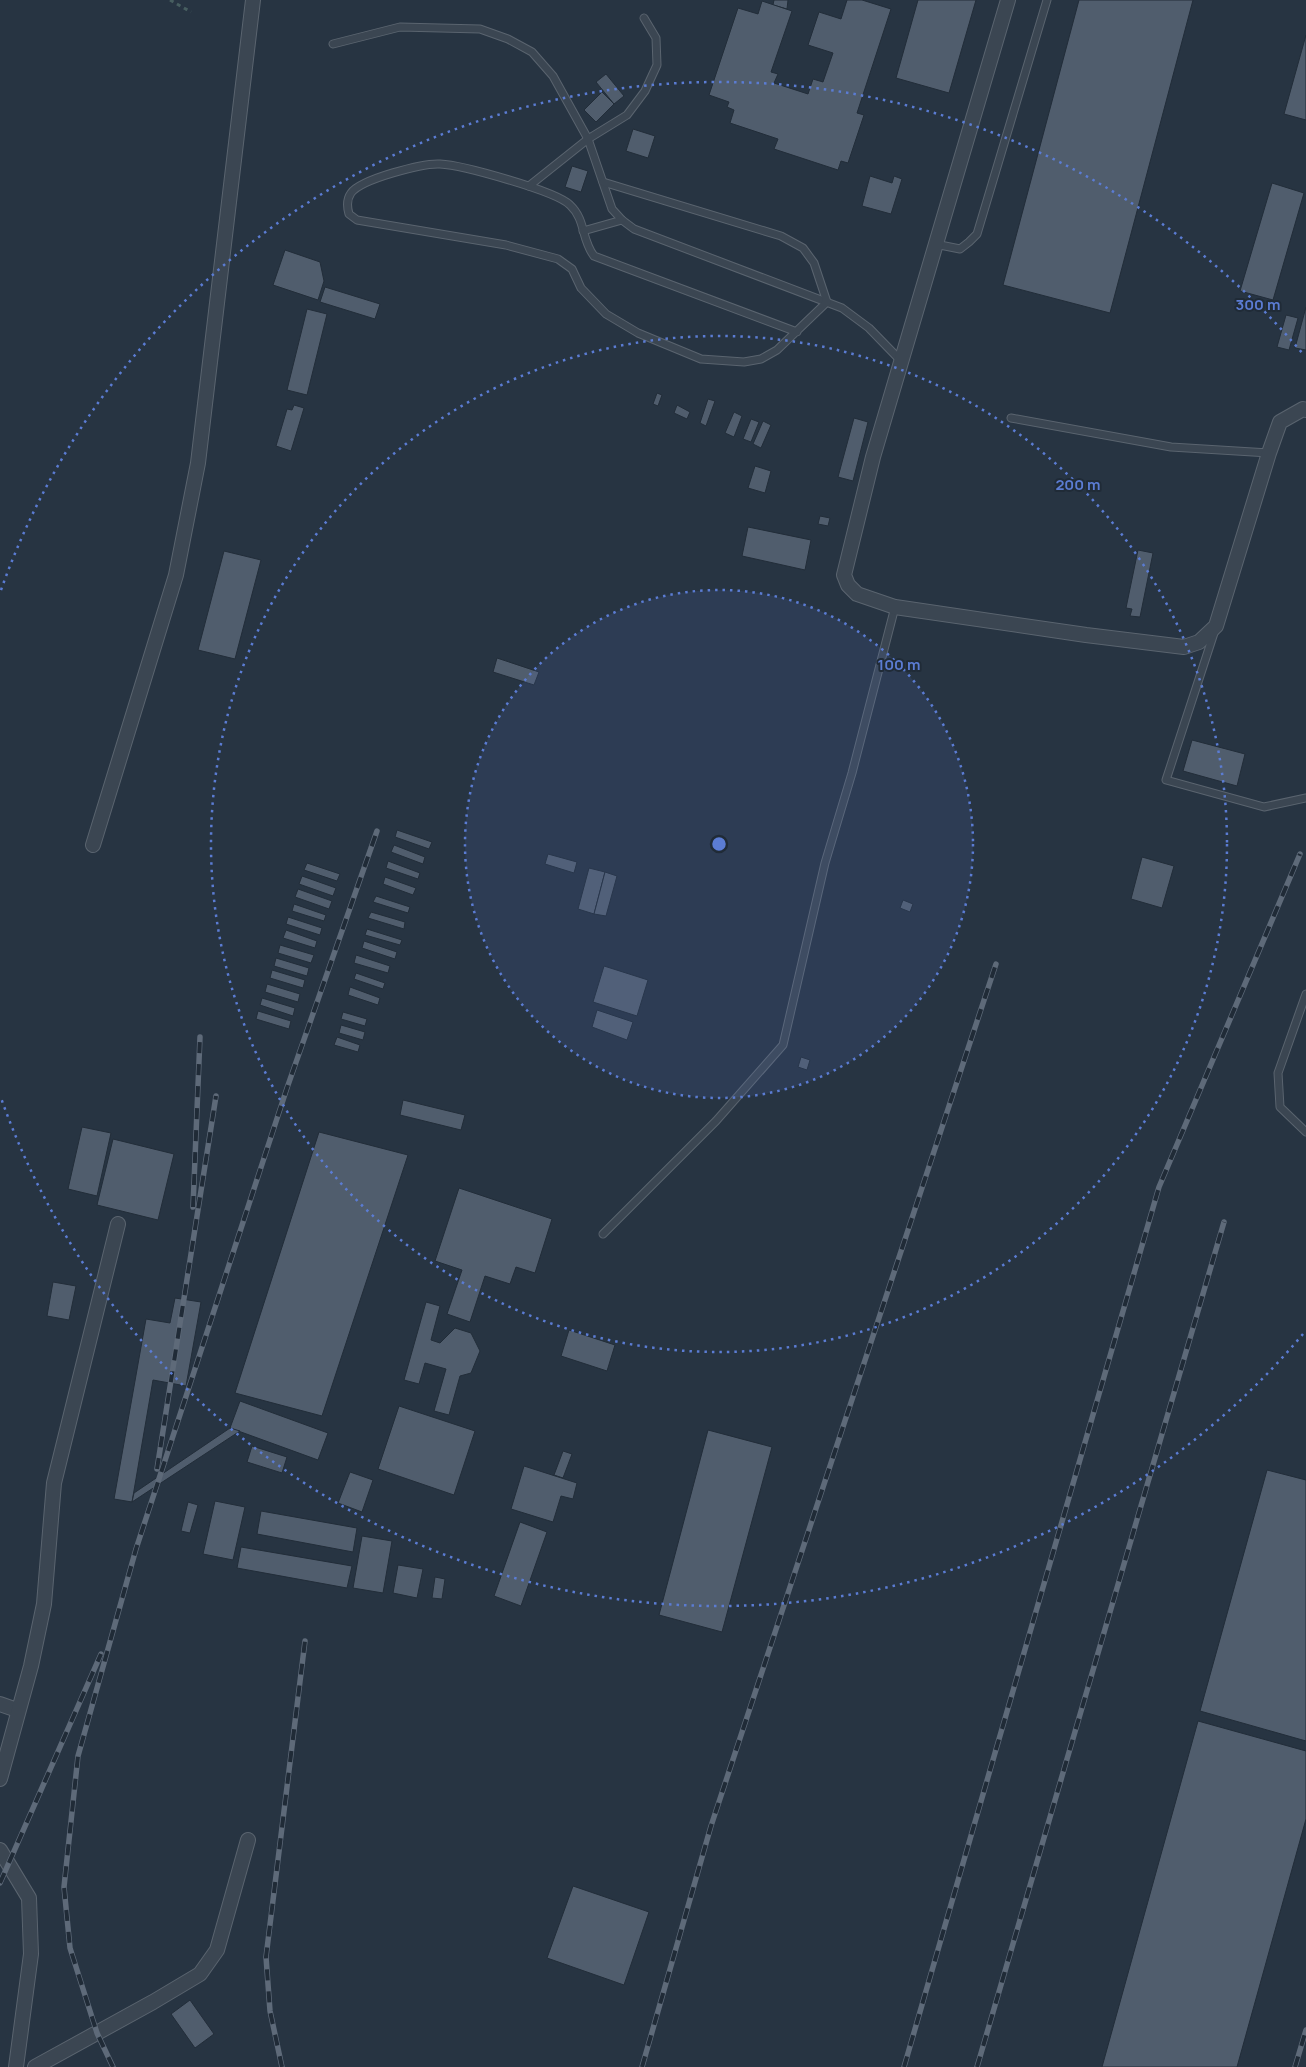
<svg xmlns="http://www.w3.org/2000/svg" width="1306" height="2067" font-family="Manrope,sans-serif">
  <rect width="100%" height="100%" fill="#273442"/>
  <g fill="#505d6d" stroke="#222d39">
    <polygon points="774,0 788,0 787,9 773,5"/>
    <polygon points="847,0 862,0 891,9 857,113 864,115 848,163 841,161 838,170 774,149 778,139 730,123 734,110 727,107 729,102 709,95 738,8 758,14 762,1 792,11 771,72 778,74 774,83 808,94 813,79 823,82 833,53 808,45 819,12 841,19"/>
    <polygon points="918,0 976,0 949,93 896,78"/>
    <polygon points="1079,0 1193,0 1110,313 1003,285"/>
    <polygon points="1306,35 1306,120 1284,114"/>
    <polygon points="606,74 624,96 614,104 596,82"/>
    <polygon points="602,92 614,104 596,122 584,110"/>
    <polygon points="633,129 655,136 648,158 626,151"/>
    <polygon points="572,166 588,171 581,192 565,187"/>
    <polygon points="870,176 892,183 894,176 902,179 891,214 862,206"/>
    <polygon points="1272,183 1304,193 1273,300 1240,291"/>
    <polygon points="285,250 320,262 324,281 318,300 273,285"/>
    <polygon points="325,287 380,304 375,319 320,302"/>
    <polygon points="1306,307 1306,350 1295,348"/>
    <polygon points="307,309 327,314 307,395 287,390"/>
    <polygon points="1286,315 1298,318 1289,350 1277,347"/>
    <polygon points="657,393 662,395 658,406 653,404"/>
    <polygon points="708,399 715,401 706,426 700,423"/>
    <polygon points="294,405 304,408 291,451 276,446 287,409 292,410"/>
    <polygon points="677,405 690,412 687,419 674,413"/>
    <polygon points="734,412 742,416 734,437 725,433"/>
    <polygon points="854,418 868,422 853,481 838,477"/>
    <polygon points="751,419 759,422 751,442 743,439"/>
    <polygon points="763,421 771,425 761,448 753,444"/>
    <polygon points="755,466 771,471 765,493 748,488"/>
    <polygon points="820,516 830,518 828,526 818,524"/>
    <polygon points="748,527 811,540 805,570 742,556"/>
    <polygon points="1138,550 1153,553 1140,617 1130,616 1132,609 1126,608"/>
    <polygon points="224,551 261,560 235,659 198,650"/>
    <polygon points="497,658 539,672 534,685 493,672"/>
    <polygon points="1192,740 1245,754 1237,786 1183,771"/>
    <polygon points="397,830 432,842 429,849 395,837"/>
    <polygon points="394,845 425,857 423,864 391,852"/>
    <polygon points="548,854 577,862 574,873 545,864"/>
    <polygon points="1142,857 1174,866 1162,908 1131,899"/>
    <polygon points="388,861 420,873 418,879 386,868"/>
    <polygon points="307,863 340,874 337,881 304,870"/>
    <polygon points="589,868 605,872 594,914 578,909"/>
    <polygon points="605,872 617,876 606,916 594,914"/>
    <polygon points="302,876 336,888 333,896 299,884"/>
    <polygon points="385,877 416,888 413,895 383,884"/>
    <polygon points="298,889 332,901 329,909 295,897"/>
    <polygon points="376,896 410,907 408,913 373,902"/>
    <polygon points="903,900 913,904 910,912 900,908"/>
    <polygon points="294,904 326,915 324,921 292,911"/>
    <polygon points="371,912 405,922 404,929 368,918"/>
    <polygon points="288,917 322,928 320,935 286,924"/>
    <polygon points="367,929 402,940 400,945 365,935"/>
    <polygon points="286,930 317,941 315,948 283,938"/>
    <polygon points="364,941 397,952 395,959 362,948"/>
    <polygon points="280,945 314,955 311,963 278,953"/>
    <polygon points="356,955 390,966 388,973 354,963"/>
    <polygon points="276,958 309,968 307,976 274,966"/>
    <polygon points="604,966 648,980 637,1016 593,1002"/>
    <polygon points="272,970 305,980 303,988 270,978"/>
    <polygon points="356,973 385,983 383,989 354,979"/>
    <polygon points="267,984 300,994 298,1002 265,992"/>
    <polygon points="350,987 380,998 378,1005 348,995"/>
    <polygon points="262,998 295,1008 293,1016 260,1005"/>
    <polygon points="597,1010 633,1022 627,1040 592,1027"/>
    <polygon points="258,1011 291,1021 289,1029 256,1019"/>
    <polygon points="343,1012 367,1019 365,1026 341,1019"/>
    <polygon points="341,1025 365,1032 363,1040 339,1033"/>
    <polygon points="337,1037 360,1045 358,1052 334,1045"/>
    <polygon points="801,1057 810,1060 807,1070 798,1067"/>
    <polygon points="403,1100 465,1115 461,1130 400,1115"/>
    <polygon points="82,1127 111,1133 97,1196 68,1189"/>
    <polygon points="319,1132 408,1155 322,1416 235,1393"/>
    <polygon points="113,1139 174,1154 158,1220 97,1205"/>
    <polygon points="459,1188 552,1219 535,1273 516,1267 510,1284 485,1276 470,1322 447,1314 462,1270 435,1261"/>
    <polygon points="53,1282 76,1286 69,1320 47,1316"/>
    <polygon points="175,1298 201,1302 186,1386 153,1380 132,1502 114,1499 146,1319 170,1323"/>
    <polygon points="426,1302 440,1306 431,1340 440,1343 455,1328 471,1333 480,1351 471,1373 460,1376 449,1415 434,1411 446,1369 425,1363 419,1384 404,1380"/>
    <polygon points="569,1330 615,1345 607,1371 561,1356"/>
    <polygon points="240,1401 328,1433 318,1460 230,1428"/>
    <polygon points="399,1406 475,1431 454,1495 378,1469"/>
    <polygon points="230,1428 240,1431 132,1502 134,1493"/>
    <polygon points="708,1430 772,1447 722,1632 659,1615"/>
    <polygon points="252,1446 287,1457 282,1473 247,1462"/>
    <polygon points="563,1451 572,1454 563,1478 554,1475"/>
    <polygon points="524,1466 577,1483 573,1499 561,1496 553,1522 511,1509"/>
    <polygon points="1267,1470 1306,1480 1306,1741 1200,1711"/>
    <polygon points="350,1472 373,1480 362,1512 338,1503"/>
    <polygon points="215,1501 245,1507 233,1560 203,1554"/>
    <polygon points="188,1502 198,1505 190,1533 181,1531"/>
    <polygon points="261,1511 357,1528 353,1552 257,1534"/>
    <polygon points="520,1522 547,1532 521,1606 494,1596"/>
    <polygon points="362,1536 392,1541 383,1593 353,1588"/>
    <polygon points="241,1547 352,1566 347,1588 237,1568"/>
    <polygon points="398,1565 423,1569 417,1598 393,1593"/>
    <polygon points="435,1577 445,1579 442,1599 432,1598"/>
    <polygon points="1198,1721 1306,1751 1306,1819 1237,2067 1102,2067"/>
    <polygon points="573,1886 649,1912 624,1985 547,1958"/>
    <polygon points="190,2000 214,2034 195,2048 171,2014"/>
  </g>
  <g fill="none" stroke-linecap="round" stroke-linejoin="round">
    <g stroke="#5a646f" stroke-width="9">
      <g id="service">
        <polyline points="333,44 400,27 480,29 508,39 532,52 553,76 588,139 612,209 622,220 634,229 842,308 869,328 902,362"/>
        <path d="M603,182L781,236L803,248L814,263L827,302L777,350L761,359L744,362L701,359L638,333L606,314L581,288L572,269L558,259L506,245L357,220L349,214C347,207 346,200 351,193C361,179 423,163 440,164C462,165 556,191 570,205C586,220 581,239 594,256L797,332"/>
        <polyline points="529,186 588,139 627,115 645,91 657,65 656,38 644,18"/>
        <polyline points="583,231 622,220"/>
        <polyline points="935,244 960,249 969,242 977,234 1047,0"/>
        <polyline points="1011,418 1171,447 1269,453"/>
        <polyline points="1215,630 1166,780 1264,807 1306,798"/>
        <polyline points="1306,994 1278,1073 1280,1107 1306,1132"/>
        <polyline points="603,1234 716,1121 783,1045 825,863 852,773 895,607"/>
      </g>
    </g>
    <g stroke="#5a646f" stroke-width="16">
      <g id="minor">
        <polyline points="1008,0 873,457 844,575 848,585 857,594 895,607 1086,635 1184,647 1199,642 1216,626 1269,453 1280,422 1303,409 1306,410"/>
        <polyline points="93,845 176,575 198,463 253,0"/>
        <polyline points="0,1704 17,1710"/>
        <polyline points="0,1779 31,1666 44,1604 54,1483 118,1224"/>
        <polyline points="0,1850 29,1898 31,1954 16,2067"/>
        <polyline points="35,2067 153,2002 200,1974 217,1950 248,1840"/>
      </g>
    </g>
    <polyline stroke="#475e60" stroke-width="3" stroke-dasharray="4 4" stroke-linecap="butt" points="170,0 191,12"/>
    <use href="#service" stroke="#3b4652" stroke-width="7"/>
    <use href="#minor" stroke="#3b4652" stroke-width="14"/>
    <g stroke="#5e6a79" stroke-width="5.5">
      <g id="rail">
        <polyline points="193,1207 200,1037"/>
        <polyline points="157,1469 216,1096"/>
        <polyline points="0,1883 101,1654"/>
        <polyline points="113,2067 97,2033 70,1948 64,1887 78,1756 136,1549 287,1088 377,831"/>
        <polyline points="282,2067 270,2011 266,1957 305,1641"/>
        <polyline points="642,2067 711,1826 996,964"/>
        <polyline points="904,2067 1159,1187 1300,854"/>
        <polyline points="977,2067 1224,1222"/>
        <polyline points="1295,2067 1306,2030"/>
      </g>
    </g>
    <use href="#rail" stroke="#202b37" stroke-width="4" stroke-dasharray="11" stroke-linecap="butt"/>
  </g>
  <circle cx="719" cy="844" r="254" fill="#5b7cd3" fill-opacity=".12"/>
  <g fill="none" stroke="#5b7cd3" stroke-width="2.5" stroke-dasharray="2.5 5">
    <circle cx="719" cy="844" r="254"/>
    <circle cx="719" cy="844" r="508"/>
    <path d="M1303 1334A762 762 0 0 1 1 1098M1 590A762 762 0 0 1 1303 354"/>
  </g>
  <circle cx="719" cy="844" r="8" fill="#5b7cd3" stroke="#202b37" stroke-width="2.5"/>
  <g font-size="15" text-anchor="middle" font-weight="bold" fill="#5b7cd3" stroke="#202b37" stroke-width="4" stroke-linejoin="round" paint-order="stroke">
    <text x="1258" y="310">300 m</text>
    <text x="1078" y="490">200 m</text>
    <text x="899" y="670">100 m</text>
  </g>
</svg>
